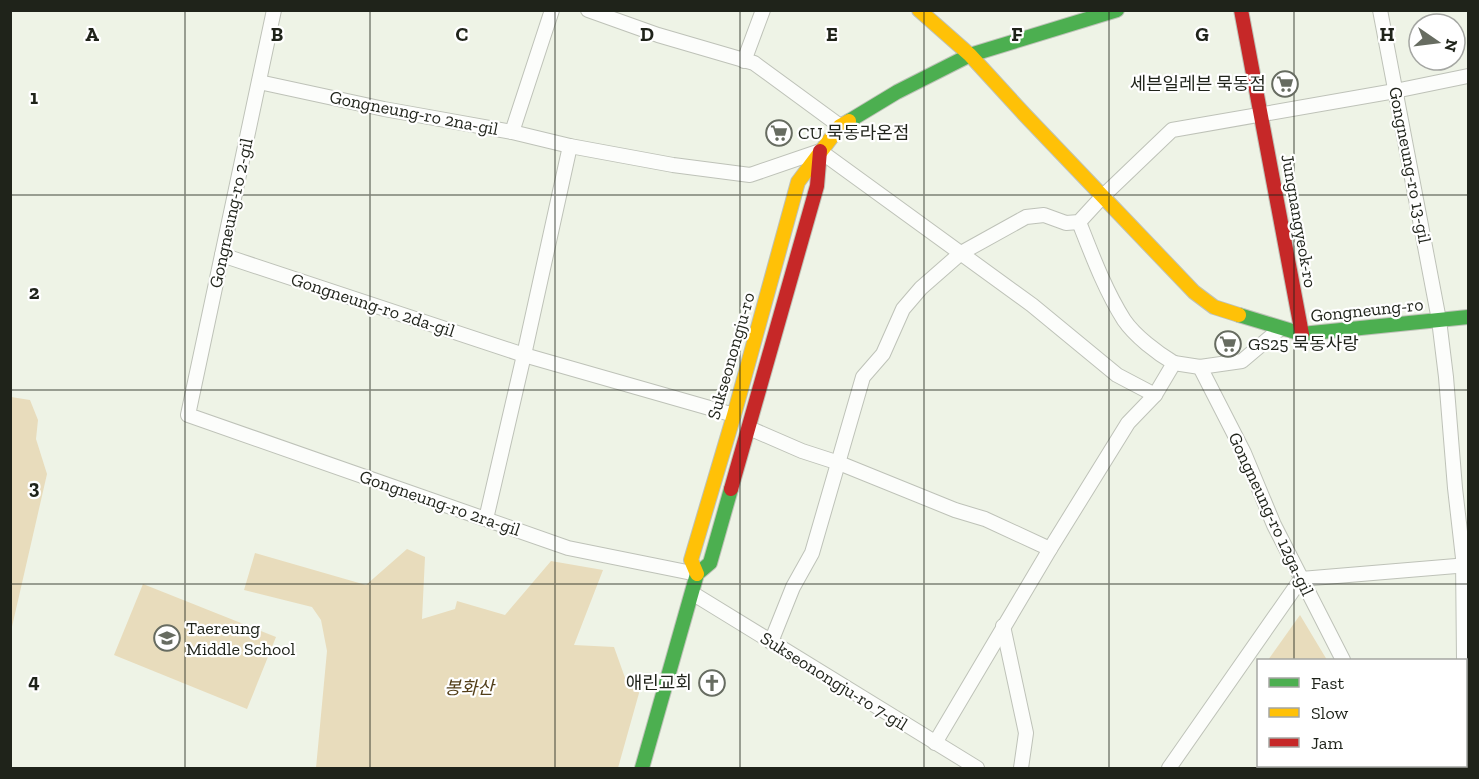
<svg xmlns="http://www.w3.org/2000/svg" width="1479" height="779" font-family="'Zilla Slab','Noto Sans KR',serif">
  <rect width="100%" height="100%" fill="#eef3e6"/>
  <g fill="#e8dcbc">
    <polygon points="11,397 30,400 38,420 36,439 47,474 11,631"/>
    <polygon points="407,549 425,557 422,619 455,609 457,601 505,615 551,561 603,570 574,645 614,647 628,686 641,686 618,768 316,768 327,651 321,620 312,607 244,590 255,553 366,585"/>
    <polygon points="143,584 276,637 247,709 114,655"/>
    <polygon points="1300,615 1327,660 1268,660"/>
  </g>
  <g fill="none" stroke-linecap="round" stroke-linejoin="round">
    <g stroke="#bec2b8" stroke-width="16">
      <g id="street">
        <polyline points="274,10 188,415 568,548 697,574"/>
        <polyline points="588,10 658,35 754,63 840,126"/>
        <polyline points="1380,10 1439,320 1446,377 1455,488 1463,558 1464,660"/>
        <polyline points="744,61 763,10"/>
        <polyline points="259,82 384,109 512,132 570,146 673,165 750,175 820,151 1032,305 1117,375 1155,395"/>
        <polyline points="512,132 552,10"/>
        <path d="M1079,222C1092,255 1105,290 1124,320C1135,336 1157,353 1174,363"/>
        <polyline points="222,255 524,355 734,415"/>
        <polyline points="1200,367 1244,453 1274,525 1343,660"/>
        <polyline points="749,428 802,451 839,463 955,510 985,519 1050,549"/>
        <polyline points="486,519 524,355 570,146"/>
        <polyline points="692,593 977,768"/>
        <polyline points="1003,626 1026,733 1021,768"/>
        <polyline points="771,642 793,587 812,553 863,377 883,354 903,309 921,288 961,253 1026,217 1044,215 1066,223 1079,222 1102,197 1172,130 1395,91 1468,76"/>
        <polyline points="935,743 1050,549 1128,423 1155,395 1174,363 1200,367 1242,361 1281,328"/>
        <polyline points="1366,766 1367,768"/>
        <polyline points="1465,766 1465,768"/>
        <polyline points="1169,768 1301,579 1468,565"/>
      </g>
    </g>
    <g stroke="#bec2b8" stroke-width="16">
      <g id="fast">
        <polyline points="849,121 897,92 970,55 1117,10"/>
        <polyline points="1239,315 1302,334 1468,317"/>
        <polyline points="642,768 697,574 710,563 731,489"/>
      </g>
    </g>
    <g stroke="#bec2b8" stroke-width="16">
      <g id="slow">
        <polyline points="919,10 970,55 1024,114 1194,292 1214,307 1239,315"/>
        <polyline points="697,574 691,560 734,415 798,182 840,126 849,121"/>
      </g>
    </g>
    <g stroke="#bec2b8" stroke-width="16">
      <g id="jam">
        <polyline points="1241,10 1302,334"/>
        <polyline points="731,489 817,186 820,151"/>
      </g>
    </g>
    <use href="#street" stroke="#fcfdfb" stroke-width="14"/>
    <use href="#fast" stroke="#4caf50" stroke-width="14"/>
    <use href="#slow" stroke="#ffc107" stroke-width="14"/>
    <use href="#jam" stroke="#c62828" stroke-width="14"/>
  </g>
  <path fill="none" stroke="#1f231a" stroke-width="1.5" stroke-opacity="0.55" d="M185,10V768M370,10V768M555,10V768M740,10V768M924,10V768M1109,10V768M1294,10V660M10,195H1468M10,390H1468M10,584H1468M1294,766V768"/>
  <defs>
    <g id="supermarket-ring" transform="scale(1.35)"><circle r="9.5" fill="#fff" stroke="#676c61" stroke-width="1.5"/><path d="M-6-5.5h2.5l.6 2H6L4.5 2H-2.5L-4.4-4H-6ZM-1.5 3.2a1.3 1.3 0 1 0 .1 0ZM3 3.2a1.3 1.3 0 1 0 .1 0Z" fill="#676c61"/></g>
    <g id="school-ring" transform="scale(1.35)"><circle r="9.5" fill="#fff" stroke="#676c61" stroke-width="1.5"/><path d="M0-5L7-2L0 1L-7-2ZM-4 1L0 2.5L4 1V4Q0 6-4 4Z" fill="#676c61"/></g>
    <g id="church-ring" transform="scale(1.35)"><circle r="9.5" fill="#fff" stroke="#676c61" stroke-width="1.5"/><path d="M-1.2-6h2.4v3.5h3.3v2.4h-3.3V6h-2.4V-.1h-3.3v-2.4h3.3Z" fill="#676c61"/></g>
  </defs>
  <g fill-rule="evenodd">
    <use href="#supermarket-ring" x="1285" y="84"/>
    <use href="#supermarket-ring" x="779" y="133"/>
    <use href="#supermarket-ring" x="1228" y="344"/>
    <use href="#school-ring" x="167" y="638"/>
    <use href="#church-ring" x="712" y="683"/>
  </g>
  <g text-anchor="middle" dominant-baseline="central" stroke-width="4.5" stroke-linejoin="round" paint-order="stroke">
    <g font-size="18" fill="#1f231a" stroke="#fff" text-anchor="start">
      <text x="1266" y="84" text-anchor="end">세븐일레븐 묵동점</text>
      <text x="798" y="133">CU 묵동라온점</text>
      <text x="1248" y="344">GS25 묵동사랑</text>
      <text x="186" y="628">Taereung<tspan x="186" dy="21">Middle School</tspan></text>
      <text x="692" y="683" text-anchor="end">애린교회</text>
    </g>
    <g font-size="18" fill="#1f231a" stroke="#fff">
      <text transform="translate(414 113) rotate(11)">Gongneung-ro 2na-gil</text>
      <text transform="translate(1410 165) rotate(79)">Gongneung-ro 13-gil</text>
      <text transform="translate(231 213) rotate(-78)">Gongneung-ro 2-gil</text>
      <text transform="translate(1299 221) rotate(80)">Jungnangyeok-ro</text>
      <text transform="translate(373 305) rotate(18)">Gongneung-ro 2da-gil</text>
      <text transform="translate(1367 310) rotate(-6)">Gongneung-ro</text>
      <text transform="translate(731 356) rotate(-74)">Sukseonongju-ro</text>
      <text transform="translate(440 503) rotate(19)">Gongneung-ro 2ra-gil</text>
      <text transform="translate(1271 514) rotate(65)">Gongneung-ro 12ga-gil</text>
      <text transform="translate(834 681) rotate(32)">Sukseonongju-ro 7-gil</text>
    </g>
    <g font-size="18" font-style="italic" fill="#523e18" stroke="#fff">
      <text x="469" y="688">봉화산</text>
    </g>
  </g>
  <g font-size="20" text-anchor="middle" font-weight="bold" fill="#1f231a" stroke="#fff" stroke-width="4.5" stroke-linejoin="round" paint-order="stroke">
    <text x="92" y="41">A</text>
    <text x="277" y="41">B</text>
    <text x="462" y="41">C</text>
    <text x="647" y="41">D</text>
    <text x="832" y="41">E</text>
    <text x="1017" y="41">F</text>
    <text x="1202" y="41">G</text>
    <text x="1387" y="41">H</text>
    <text x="34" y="104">1</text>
    <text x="34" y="299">2</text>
    <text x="34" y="494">3</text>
    <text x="34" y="688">4</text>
  </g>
  <rect width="1479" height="779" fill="none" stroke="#1f231a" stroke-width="24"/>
  <rect x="1257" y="659" width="210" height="108" fill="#ffffff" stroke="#a5a7a3" stroke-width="1.5"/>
  <rect x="1269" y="678" width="30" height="9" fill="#4caf50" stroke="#a5a7a3" stroke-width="1.5"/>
  <text x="1311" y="689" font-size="18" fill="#1f231a">Fast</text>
  <rect x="1269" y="708" width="30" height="9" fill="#ffc107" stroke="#a5a7a3" stroke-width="1.5"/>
  <text x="1311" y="719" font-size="18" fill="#1f231a">Slow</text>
  <rect x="1269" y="738" width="30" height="9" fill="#c62828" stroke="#a5a7a3" stroke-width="1.5"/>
  <text x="1311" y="749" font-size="18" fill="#1f231a">Jam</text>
  <g transform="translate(1437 42) rotate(104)"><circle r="28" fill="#ffffff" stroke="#a5a7a3" stroke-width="1.5"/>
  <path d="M0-4.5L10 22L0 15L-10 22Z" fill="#676c61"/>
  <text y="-9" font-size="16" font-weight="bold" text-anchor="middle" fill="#1f231a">N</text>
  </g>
</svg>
